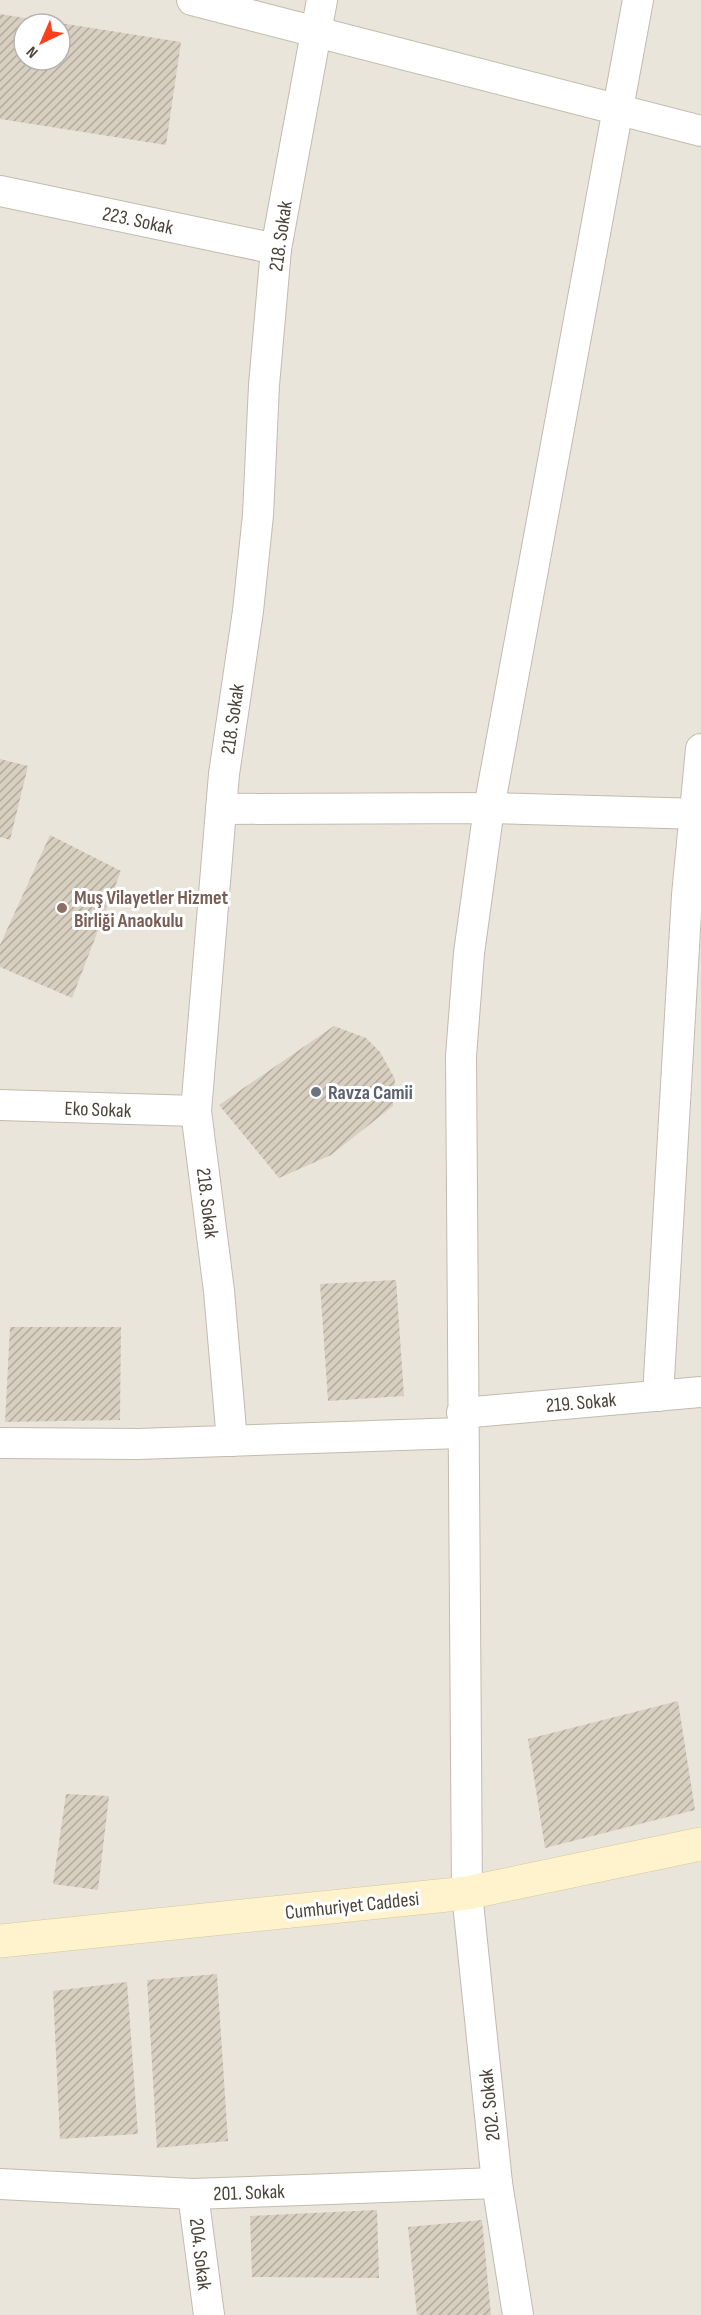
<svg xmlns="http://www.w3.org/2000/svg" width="701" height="2315" viewBox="0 0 701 2315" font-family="'Sofia Sans Condensed',sans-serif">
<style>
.residential{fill:#eae5da;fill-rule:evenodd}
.building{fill:url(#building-hatch)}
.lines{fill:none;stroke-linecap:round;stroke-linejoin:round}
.street-casing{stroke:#c2bbae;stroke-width:32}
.secondary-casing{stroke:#d6c79b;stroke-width:34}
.street{stroke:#fff;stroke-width:30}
.secondary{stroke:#fff3cd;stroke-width:33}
.education-dot{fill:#8d6e63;stroke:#fff;stroke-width:2}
.worship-dot{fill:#6b7280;stroke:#fff;stroke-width:2}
.labels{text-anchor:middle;stroke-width:6;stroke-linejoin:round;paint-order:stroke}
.street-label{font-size:20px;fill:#4b4439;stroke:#fff}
.education-label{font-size:20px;font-weight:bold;fill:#785e54;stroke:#fff;text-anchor:start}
.worship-label{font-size:20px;font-weight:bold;fill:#5b616d;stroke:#fff;text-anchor:start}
</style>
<defs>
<pattern id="building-hatch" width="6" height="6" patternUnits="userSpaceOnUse" patternTransform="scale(1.5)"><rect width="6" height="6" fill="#d8cfc1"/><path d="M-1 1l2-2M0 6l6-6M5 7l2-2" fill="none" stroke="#b1aa9e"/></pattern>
</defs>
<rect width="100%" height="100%" fill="#f6f3ec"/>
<path class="residential" d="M0,0H701V2315H0ZM24,24H60V60H24Z"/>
<g class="building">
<path d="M0,14L57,23L24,24V60H60V23L181,42L166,145L0,119Z"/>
<path d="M0,759L28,766L10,840L0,837Z"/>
<path d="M50,835L121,871L72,998L0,967V945Z"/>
<path d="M334,1026L366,1038L380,1052L395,1079L393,1106L331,1155L279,1178L219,1105Z"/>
<path d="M396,1280L404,1396L328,1401L320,1284Z"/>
<path d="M10,1327H121L120,1420L5,1422Z"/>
<path d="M678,1701L695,1810L545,1848L528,1739Z"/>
<path d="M66,1794L109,1796L98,1890L53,1884Z"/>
<path d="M217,1974L228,2141L157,2148L147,1980Z"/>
<path d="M127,1982L138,2134L60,2139L53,1991Z"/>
<path d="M377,2210L379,2278L252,2277L250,2216Z"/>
<path d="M482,2220L491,2315H417L408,2227Z"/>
</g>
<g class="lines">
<defs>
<g id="street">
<path d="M192,0L701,131"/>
<path d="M0,191L276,249"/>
<path d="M221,809L489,808L701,814"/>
<path d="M0,1105L196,1111"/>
<path d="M658,1396L687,895L701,749"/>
<path d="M462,1413L701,1392"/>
<path d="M232,1441L219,1291L196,1111L224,774L248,611L258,515L264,385L276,249L322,0"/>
<path d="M0,1443L138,1444L461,1433"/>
<path d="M0,2184L193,2194L497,2183"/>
<path d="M193,2194L209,2315"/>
<path d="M518,2315L497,2183L467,1893L461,1056L469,953L489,808L638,0"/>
</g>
<path id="secondary" d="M0,1941L467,1893L701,1844"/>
</defs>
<use href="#street" class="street-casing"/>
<use href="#secondary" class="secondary-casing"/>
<use href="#street" class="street"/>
<use href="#secondary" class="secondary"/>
</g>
<circle class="education-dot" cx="62" cy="908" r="6"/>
<circle class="worship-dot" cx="316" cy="1092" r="6"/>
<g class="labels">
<g class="street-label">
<text transform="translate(138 220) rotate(12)" y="7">223. Sokak</text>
<text transform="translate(280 236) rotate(-82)" y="7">218. Sokak</text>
<text transform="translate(232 719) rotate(-82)" y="7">218. Sokak</text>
<text transform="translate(98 1109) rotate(2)" y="7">Eko Sokak</text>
<text transform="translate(208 1203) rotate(83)" y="7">218. Sokak</text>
<text transform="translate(581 1402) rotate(-5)" y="7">219. Sokak</text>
<text transform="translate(352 1905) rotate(-6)" y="7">Cumhuriyet Caddesi</text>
<text transform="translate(489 2105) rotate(-96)" y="7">202. Sokak</text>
<text transform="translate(249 2192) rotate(-2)" y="7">201. Sokak</text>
<text transform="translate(201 2254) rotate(83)" y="7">204. Sokak</text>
</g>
<g class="education-label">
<text x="74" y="904">Muş Vilayetler Hizmet<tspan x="74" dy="23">Birliği Anaokulu</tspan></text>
</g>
<g class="worship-label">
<text x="328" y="1099">Ravza Camii</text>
</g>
</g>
<g transform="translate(42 42) rotate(224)"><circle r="28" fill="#ffffff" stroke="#b7b4b0" stroke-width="1.5"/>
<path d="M0-4.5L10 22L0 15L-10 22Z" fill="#fc3f1d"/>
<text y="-9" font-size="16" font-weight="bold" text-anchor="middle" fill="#4b4439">N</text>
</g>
</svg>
